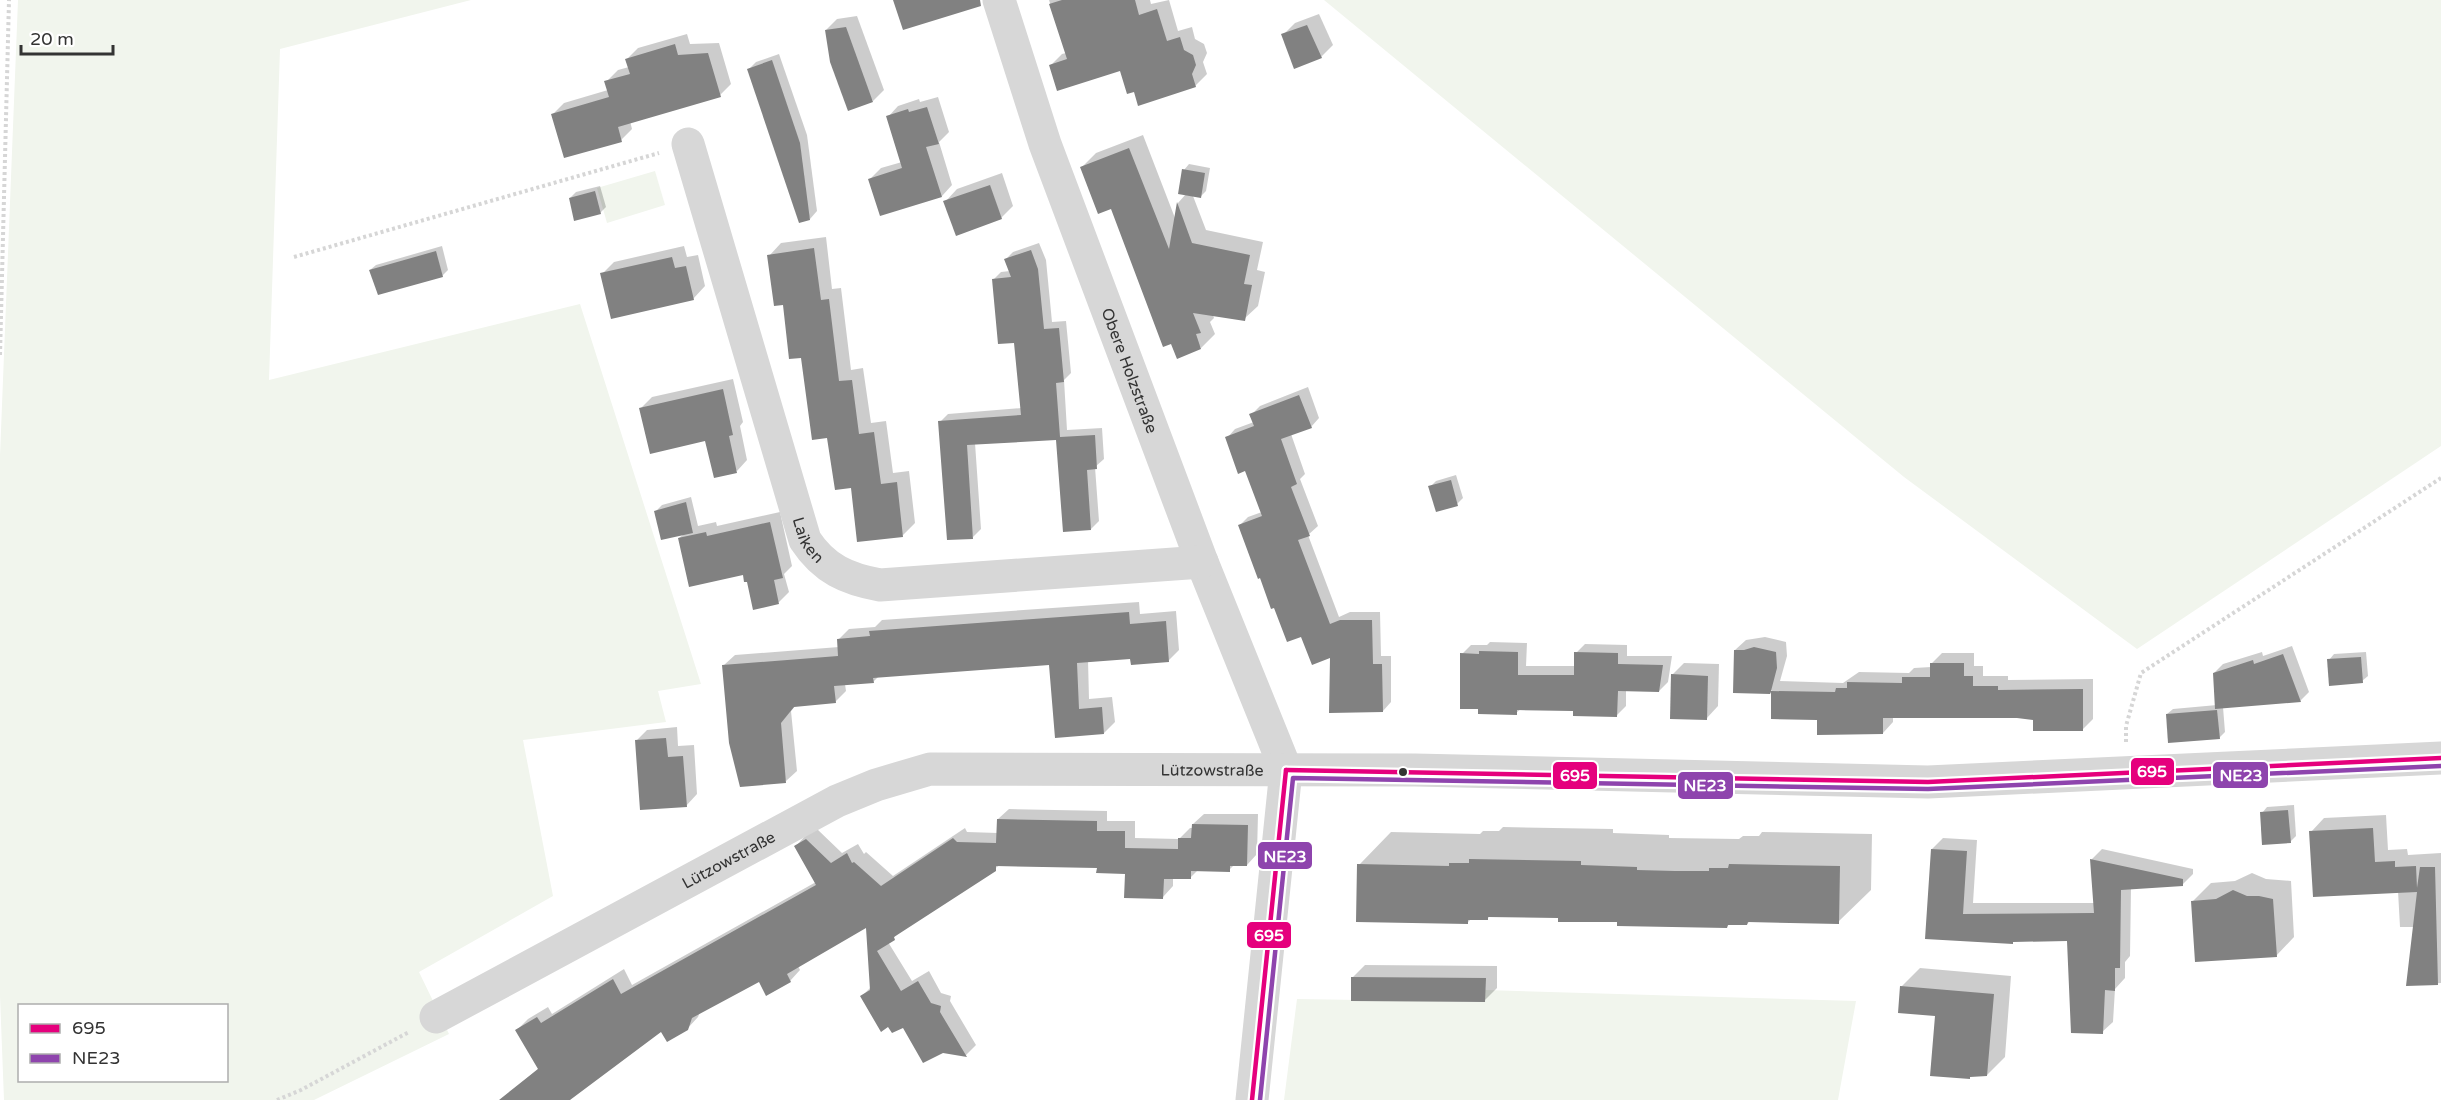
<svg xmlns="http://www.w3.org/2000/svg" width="2441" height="1100" viewBox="0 0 2441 1100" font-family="'Varela Round',sans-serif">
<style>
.green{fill:#f1f5ed;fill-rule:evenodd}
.shadow{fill:#0003}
.building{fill:#818181}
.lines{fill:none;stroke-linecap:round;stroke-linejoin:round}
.path{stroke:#d6d6d6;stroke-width:4;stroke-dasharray:3 3;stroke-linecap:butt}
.minor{stroke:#d7d7d7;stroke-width:33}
.bus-1-casing{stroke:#fff;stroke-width:9}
.bus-2-casing{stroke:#fff;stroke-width:9}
.bus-1{stroke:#e5007d;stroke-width:4.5}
.bus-2{stroke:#8e44ad;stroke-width:4.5}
.bus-dot{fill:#333;stroke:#fff;stroke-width:2}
.labels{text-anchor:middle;stroke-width:6;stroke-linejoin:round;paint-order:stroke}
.street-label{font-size:16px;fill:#333;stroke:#fff}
.line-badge{stroke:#fff;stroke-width:2}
.badge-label{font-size:16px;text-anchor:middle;font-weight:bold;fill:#fff}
</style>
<rect width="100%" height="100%" fill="#fff"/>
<g class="green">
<path d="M18,0H471L280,49L269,380L580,304L701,684L658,691L666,722L523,740L553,896L419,972L449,1034L314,1100H4L0,996V456ZM20,1006H226V1080H20Z"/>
<path d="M1324,0H2441V446L2137,649L1904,477Z"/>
<path d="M655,171L665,205L607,223L597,188Z"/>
<path d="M1485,990L1856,1001L1838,1100H1284L1297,999L1485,1002Z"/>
</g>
<g class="shadow">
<path d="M1049,0H1150L1151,4L1169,0L1178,31L1192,27L1195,39L1204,44L1207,53L1203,62L1207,74L1195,86L1135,90L1121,69L1050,66L1062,54L1066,53Z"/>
<path d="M1319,14L1333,45L1321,57L1283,35L1295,23Z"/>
<path d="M857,16L884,90L873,101L826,30L837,19Z"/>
<path d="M687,34L690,44L719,43L731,84L720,95L630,121L632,129L621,140L553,114L564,103L608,90L606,82L618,70L629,67L627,59L638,48Z"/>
<path d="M779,54L807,135L817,211L810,219L749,69L756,62Z"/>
<path d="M938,97L949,132L939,142L952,185L942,196L870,179L881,168L902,162L888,117L898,106L919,99L920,102Z"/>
<path d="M1143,135L1175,218L1178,203L1186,194L1184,170L1189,164L1210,168L1206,191L1200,197L1193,196L1206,230L1263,242L1257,270L1265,272L1258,306L1244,319L1213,315L1214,318L1210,322L1215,334L1201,348L1112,207L1082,167L1096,153Z"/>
<path d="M1002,173L1013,206L1001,218L945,202L957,189Z"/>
<path d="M600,186L606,207L600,213L570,198L576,192Z"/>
<path d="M826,237L832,289L841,288L851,370L863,368L871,423L886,421L893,473L909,471L915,523L903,535L852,486L829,436L769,256L781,243Z"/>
<path d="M1039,243L1046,260L1052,322L1066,321L1071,373L1064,380L1067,430L1102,428L1104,459L1095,467L1099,521L1091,529L1058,438L975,443L981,529L973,537L940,422L948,414L1022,408L1015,342L993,280L1001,272L1010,271L1005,260L1013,252Z"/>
<path d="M442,246L448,270L442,276L370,270L376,265Z"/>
<path d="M684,246L687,257L698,255L705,286L693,299L602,274L614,262Z"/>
<path d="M733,379L743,422L740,426L747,460L737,471L707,439L641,408L652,397Z"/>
<path d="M1308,387L1319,418L1311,427L1291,434L1305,474L1300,479L1318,526L1308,535L1339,617L1350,612H1380L1381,656H1391V702L1383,711L1331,656L1302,635L1239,526L1248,517L1262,512L1246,469L1227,438L1235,429L1254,422L1251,415L1260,406Z"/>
<path d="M1456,475L1463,498L1457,504L1430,487L1436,481Z"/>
<path d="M691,497L698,526L716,522L717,526L780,512L792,566L784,574L789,592L779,602L755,608L748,580L744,574L679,538L684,534L656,511L662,505Z"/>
<path d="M1139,602L1140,614L1176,611L1179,650L1168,661L1132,657L1088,660L1089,699L1112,697L1115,722L1104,733L1057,737L1051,663L879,676L873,682L845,684L846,691L835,702L796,705L791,711L797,771L786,781L724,665L735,655L839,647L838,640L849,629L875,627L882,620Z"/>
<path d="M1765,637L1786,642L1787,656L1780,681L1843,683L1859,672L1909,673L1914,668L1931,667V664L1942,653H1974V666H1983V676H2008V680L2093,679V719L2083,729L2035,718L1893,716V722L1883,733L1818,734L1819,718L1772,717V690L1770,692L1735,650L1746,640Z"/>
<path d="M1490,642L1527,643L1526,666H1575L1576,653L1585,644L1627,645V656H1672L1668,682L1659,691L1626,690V706L1617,715L1575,709L1522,708L1516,713L1462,654L1471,645H1487Z"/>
<path d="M2292,646L2309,692L2300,701L2223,707L2225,732L2219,738L2167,714L2173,709L2217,705L2214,673L2223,664L2262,652L2263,656Z"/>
<path d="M2366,652L2368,676L2362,681L2329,660L2334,654Z"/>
<path d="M1684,663L1719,664L1718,706L1706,719L1672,675Z"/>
<path d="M677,727L678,746L694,745L697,794L686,806L636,741L647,730Z"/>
<path d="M2294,805L2296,836L2290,842L2262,813L2267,807Z"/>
<path d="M1009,809L1107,811V821H1135V838L1179,839L1190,828H1193V824L1204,814H1258L1257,854L1247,865L1235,864L1229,870H1198L1190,878L1173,877V886L1163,897L1126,873L1098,867L1000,865L905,928L888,942L912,981L929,971L941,993L951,996L950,1001L976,1045L966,1055L942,1051L862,996L872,986L867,925L798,966L800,970L790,981L759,980L700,1012L698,1017L687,1029L662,1030L568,1100H510L507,1095L539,1068L517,1030L528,1019L548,1007L552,1014L624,969L632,985L816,882L796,846L806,835L817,829L842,853L858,844L864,854L866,852L893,876L965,828L967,832L998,833V819Z"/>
<path d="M2386,815L2388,850L2407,849L2408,855L2441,853V983L2407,985L2414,927H2400L2398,891L2311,832L2324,818Z"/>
<path d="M1503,827L1613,829V833L1669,835V838L1739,839L1743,836H1759L1762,832L1872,834L1871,890L1838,922L1750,921L1747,924H1730L1727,926L1560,916L1491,915L1487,919H1471L1468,922L1359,865L1391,832L1480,834L1483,831H1499Z"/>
<path d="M1943,838L1977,840L1973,903H2095L2091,860L2102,849L2193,869V874L2182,885L2131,888L2130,956L2125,962V978L2115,989L2113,1022L2102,1032L2068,940H2015L2012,943L1926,938L1932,849Z"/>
<path d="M2252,873L2266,879L2291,881L2294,937L2276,956L2193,901L2211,883L2235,881Z"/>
<path d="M1365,965L1497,966V988L1485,1000L1353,977Z"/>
<path d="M1920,968L2011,976L2005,1057L1987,1075L1971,1076L1936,1015L1901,987Z"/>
</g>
<g class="building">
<path d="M893,0H980L981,6L903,30Z"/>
<path d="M1062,0H1135L1139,15L1157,9L1167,41L1180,37L1184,50L1193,55L1196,65L1192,74L1196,87L1138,106L1134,92L1127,94L1120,71L1057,91L1049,65L1067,59L1049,4Z"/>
<path d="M1307,25L1322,58L1294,69L1281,34Z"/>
<path d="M846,27L873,102L848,111L830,62L825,30Z"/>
<path d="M675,44L678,55L708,53L721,97L618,127L622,142L564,158L551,114L609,97L604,81L630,74L625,59Z"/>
<path d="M772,60L800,143L810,220L799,223L747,69Z"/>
<path d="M927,107L939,144L926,147L942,197L880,216L868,179L902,168L886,116L908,109L909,112Z"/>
<path d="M1129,148L1169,249L1177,202L1192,243L1250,255L1244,284L1252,285L1245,321L1193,313L1201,333L1196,334L1201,349L1177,359L1171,344L1163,347L1111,209L1098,214L1080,167Z"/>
<path d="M1182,169L1205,173L1201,198L1178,194Z"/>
<path d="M990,185L1002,219L956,236L943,201Z"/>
<path d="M595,191L601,214L574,221L569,198Z"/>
<path d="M814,248L821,300L829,299L839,381L852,380L859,434L874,432L881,484L897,482L903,537L857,542L851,488L835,490L827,438L812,440L801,358L789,359L783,305L774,306L767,255Z"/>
<path d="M1031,250L1038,269L1044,329L1059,328L1064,382L1056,383L1060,437L1095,435L1097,469L1087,470L1091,530L1063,532L1056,440L967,445L973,539L947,540L938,421L1021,415L1014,343L998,344L992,279L1011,277L1004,259Z"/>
<path d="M436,251L443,277L378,295L369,270Z"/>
<path d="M672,257L675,268L686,266L694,300L611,319L600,273Z"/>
<path d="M723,389L733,435L729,436L737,473L714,478L705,441L650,454L639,408Z"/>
<path d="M1299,395L1312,428L1281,439L1297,484L1291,487L1310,536L1298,540L1330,624L1340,620H1372L1373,664H1382L1383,712L1329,713L1330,658L1312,665L1301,637L1287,642L1274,608L1271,609L1260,578L1258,579L1238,525L1262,516L1245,471L1238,474L1225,437L1254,426L1249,414Z"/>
<path d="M1451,480L1458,506L1436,512L1428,486Z"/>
<path d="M686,502L693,533L661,540L654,511Z"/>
<path d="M770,522L783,578L774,580L779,604L753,610L747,582H744L743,575L689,587L678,538L706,532L707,536Z"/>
<path d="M1129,612L1130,624L1166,621L1169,662L1131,665L1130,659L1077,663L1079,709L1102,707L1104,734L1055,738L1049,665L873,678L874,683L834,686L836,703L794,707L781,723L786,783L740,787L729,743L722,665L838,656L837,639L870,636L869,631Z"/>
<path d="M1754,647L1776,652L1777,668L1771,691L1835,692L1836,688H1847V682L1902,683V677H1930V663H1964V676H1973V686H1998V690L2083,689V731H2033V720L2017,718H1883V734L1817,735V720L1771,719V692L1770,694L1733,693L1734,650H1744Z"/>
<path d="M1479,651L1518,652V675H1574V652L1618,653V664L1663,665L1659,692L1618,691L1617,717L1573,716V711L1517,710V715L1478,714V709H1460V653L1479,654Z"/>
<path d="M2283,654L2301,702L2215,709L2213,673L2253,660L2254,664Z"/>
<path d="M2361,657L2363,683L2329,686L2327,659Z"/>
<path d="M1671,674L1708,676L1707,720L1670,719Z"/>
<path d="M2217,710L2220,739L2168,743L2166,714Z"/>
<path d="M666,738L668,757L683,756L687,807L640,810L635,740Z"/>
<path d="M2288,810L2291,843L2262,845L2260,812Z"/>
<path d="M997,819L1097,821V831H1125V848L1178,849V838H1191L1192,824L1248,825L1247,866H1230V872L1191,871V879H1164L1163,899L1124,898L1125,874L1096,873L1097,868L996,866V871L894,937L895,940L877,951L901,991L918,981L931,1003L941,1006L940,1012L967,1057L943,1053L923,1063L903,1028L892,1033L888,1027L881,1032L860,996L870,990L866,928L787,974L791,982L766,996L759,982L692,1018L688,1030L667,1042L661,1032L570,1100H499L538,1069L515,1030L537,1017L541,1023L613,979L621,994L816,885L794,846L806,839L831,863L847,853L852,863L854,862L881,886L953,838L957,842L996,843Z"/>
<path d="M2373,828L2375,862L2395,861V867L2416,866L2417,888L2420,867H2435L2438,985L2406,986L2417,892L2313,897L2309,831Z"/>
<path d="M1931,849L1967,851L1963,914L2094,913L2090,859L2183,879V886L2121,890L2120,968H2115V991L2105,990L2103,1034L2071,1033L2067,941L2013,942V944L1925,939Z"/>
<path d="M1469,859L1581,861V865L1637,867V870L1675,871H1709V868H1728L1729,864L1840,866L1839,924L1748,922L1747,925H1728L1727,928L1617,926V922H1558V918L1488,917V920H1468V924L1356,922L1357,864L1449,866V863H1469Z"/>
<path d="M2233,890L2247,896H2259L2273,899L2277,957L2195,962L2191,901L2216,899Z"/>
<path d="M1351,977L1486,978L1485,1002L1351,1001Z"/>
<path d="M1900,986L1994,994L1987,1076L1970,1077V1079L1930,1076L1935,1016L1898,1013Z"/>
</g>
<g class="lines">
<g class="path">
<path d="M294,257L659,153"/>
<path d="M0,355L9,0"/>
<path d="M2126,742V726L2141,673L2441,478"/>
<path d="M277,1100L301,1090L409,1032"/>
</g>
<g class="minor">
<path id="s1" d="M999,0L1045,144L1202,562L1286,770L1252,1100"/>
<path id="s2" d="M688,144L805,540C824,569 847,579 880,585L1202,562"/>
<path id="s3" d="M436,1017L837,801L876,785L930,769L1415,770L1928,782L2441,758"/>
</g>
<defs>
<g id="bus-1">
<path d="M1286,770L1928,782L2441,758"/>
<path d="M1252,1100L1286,770"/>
</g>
<path id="bus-2" d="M1260,1100L1293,778L1928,789L2441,766"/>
</defs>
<use href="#bus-1" class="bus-1-casing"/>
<use href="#bus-2" class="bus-2-casing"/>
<use href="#bus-1" class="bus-1"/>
<use href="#bus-2" class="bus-2"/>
</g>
<circle class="bus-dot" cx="1403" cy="772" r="5"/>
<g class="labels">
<g class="street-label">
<text dy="6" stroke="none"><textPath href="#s1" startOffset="393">Obere Holzstraße</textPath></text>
<text dy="6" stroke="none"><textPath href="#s2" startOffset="414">Laiken</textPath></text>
<text dy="6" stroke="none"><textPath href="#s3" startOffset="836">Lützowstraße</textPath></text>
<text dy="6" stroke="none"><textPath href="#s3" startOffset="332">Lützowstraße</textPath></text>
</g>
</g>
<g class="line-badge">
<rect x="2130" y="757" width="45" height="29" rx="6" fill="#e5007d"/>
<rect x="2212" y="761" width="57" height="28" rx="6" fill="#8e44ad"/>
<rect x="1552" y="761" width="46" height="29" rx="6" fill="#e5007d"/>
<rect x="1677" y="771" width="57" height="29" rx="6" fill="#8e44ad"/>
<rect x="1257" y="841" width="56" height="29" rx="6" fill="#8e44ad"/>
<rect x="1246" y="921" width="46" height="28" rx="6" fill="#e5007d"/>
</g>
<g class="badge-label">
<text x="2152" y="777">695</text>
<text x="2241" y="781">NE23</text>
<text x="1575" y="781">695</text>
<text x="1705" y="791">NE23</text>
<text x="1285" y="862">NE23</text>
<text x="1269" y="941">695</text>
</g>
<rect x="18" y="1004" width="210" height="78" fill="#ffffff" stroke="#adadad" stroke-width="1.5"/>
<rect x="30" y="1024" width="30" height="9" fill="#e5007d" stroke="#adadad" stroke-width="1.5"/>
<text x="72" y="1034" font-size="18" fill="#333333">695</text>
<rect x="30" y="1054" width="30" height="9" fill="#8e44ad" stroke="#adadad" stroke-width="1.5"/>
<text x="72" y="1064" font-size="18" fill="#333333">NE23</text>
<path d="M21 45v9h92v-9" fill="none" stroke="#333333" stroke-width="3"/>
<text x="30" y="45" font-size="18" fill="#333333" stroke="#ffffff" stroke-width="4.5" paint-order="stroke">20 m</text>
</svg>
